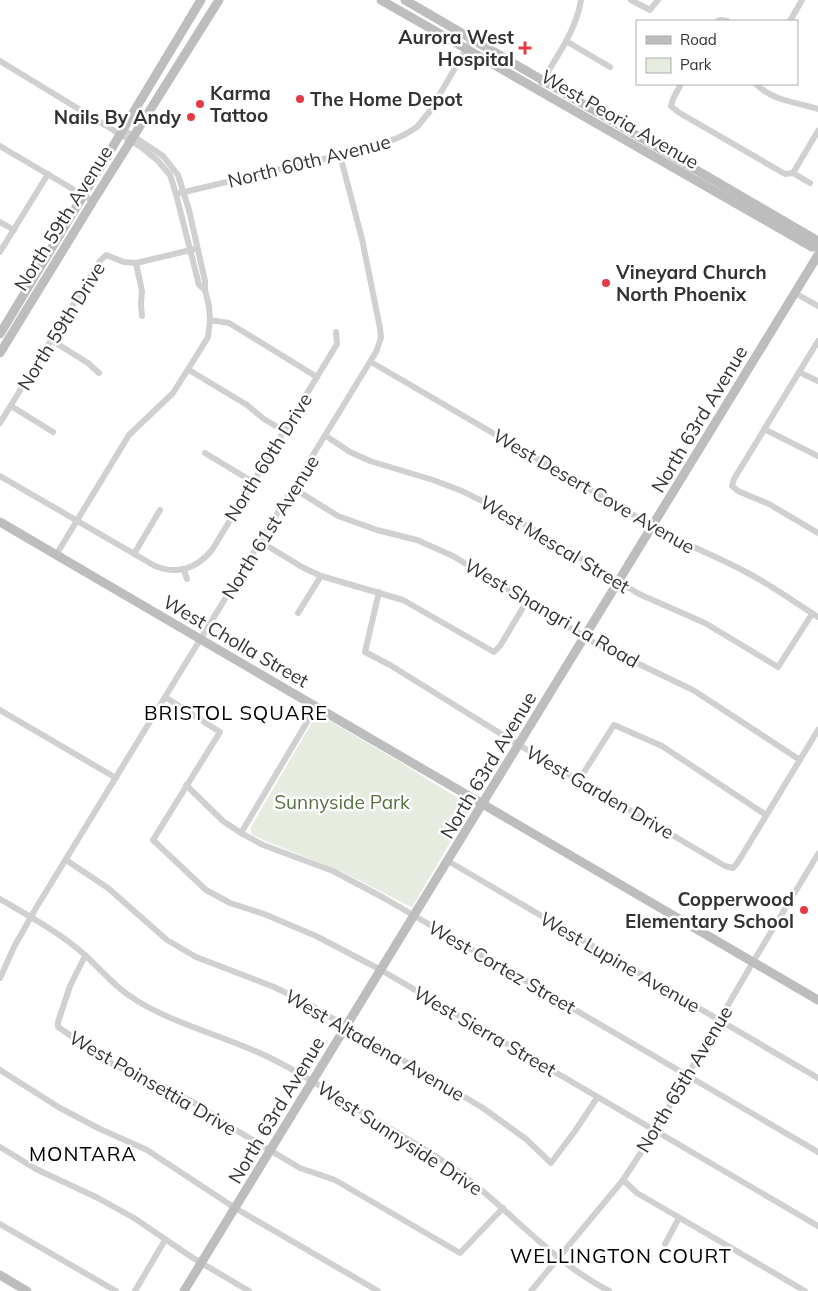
<svg xmlns="http://www.w3.org/2000/svg" width="818" height="1291" viewBox="0 0 818 1291" font-family="Mulish,sans-serif">
<style>
.green{fill:#e6ecdf}
.lines{fill:none;stroke-linecap:round;stroke-linejoin:round}
.street{stroke:#d0d0d0;stroke-width:6}
.secondary{stroke:#bdbdbd;stroke-width:9}
.poi-dot{fill:#e63946;stroke:#fff;stroke-width:2}
.labels{text-anchor:middle;stroke-width:5;stroke-linejoin:round;paint-order:stroke}
.poi-label{font-size:19px;font-weight:bold;fill:#333;stroke:#fff;text-anchor:end}
.street-label{font-size:19px;fill:#333;stroke:#fff}
.park-label{font-size:19px;fill:#56703f;stroke:#fff}
.neighbourhood-label{font-size:20px;letter-spacing:1px;fill:#000;stroke:#fff}
</style>
<rect width="100%" height="100%" fill="#fff"/>
<path class="green" d="M320,715L415,771L425,778L467,803L470,808L413,906L411,907L343,872L268,842L251,834V827L315,717Z"/>
<g class="lines">
<g class="street">
<path d="M631,0L650,10L658,0"/>
<path d="M718,21L720,20L727,21"/>
<path d="M790,21L802,0"/>
<path d="M566,41L610,67"/>
<path d="M0,61L141,147L158,161L170,175L176,194L199,285L205,290"/>
<path d="M541,83C557,56 576,31 581,0"/>
<path d="M681,84L673,99L671,106L678,112L785,174L793,173L818,131"/>
<path d="M756,84C772,101 797,102 818,109"/>
<path d="M0,146L93,201"/>
<path d="M793,173L810,183"/>
<path d="M176,194L340,155L388,142L404,135L417,127L430,111L472,39"/>
<path d="M0,222L14,230"/>
<path d="M0,252L48,174"/>
<path d="M136,263L142,291L141,304L142,316"/>
<path d="M795,293L818,306"/>
<path d="M210,320L229,323L317,377"/>
<path d="M51,340L88,363L99,373"/>
<path d="M818,341L734,479L732,486L738,491L769,504L818,533"/>
<path d="M371,362L661,531C689,546 718,557 746,572C771,585 794,602 818,617"/>
<path d="M189,370L247,405L264,419L284,431"/>
<path d="M799,372L818,381"/>
<path d="M11,406L53,432"/>
<path d="M0,423L100,261L106,255L124,262L136,263L195,249"/>
<path d="M764,429L818,456"/>
<path d="M326,436L350,452L370,461L433,480L462,491L508,514L639,594L705,623L778,667L812,614"/>
<path d="M205,453L253,482"/>
<path d="M0,476L155,566C178,575 196,569 212,550L337,344L336,332"/>
<path d="M293,488L338,516L377,530L417,540L453,556L595,643L693,690L800,760"/>
<path d="M261,542L302,567L321,576L403,600L494,652L500,646L527,601"/>
<path d="M134,554L160,510"/>
<path d="M56,555L129,435L173,393L202,347L208,337L210,320L209,306L205,290V281L189,210L178,175L163,156L124,130L116,132"/>
<path d="M184,570L187,579"/>
<path d="M379,592L365,652L390,665L519,745L725,866L733,868L738,862L818,730"/>
<path d="M298,613L321,576"/>
<path d="M165,697L220,732L153,840L206,890L230,903L264,914L316,936L381,970L818,1226"/>
<path d="M0,710L116,778"/>
<path d="M579,780L614,725L662,746L766,815"/>
<path d="M186,785L223,821L241,833L263,845L333,871L384,898L818,1152"/>
<path d="M241,833L316,707"/>
<path d="M66,860L108,888L167,940L196,957L274,987L307,1003L483,1108L526,1139L551,1163L575,1131L597,1098"/>
<path d="M448,861L818,1078"/>
<path d="M0,899C29,916 59,932 85,955C103,972 117,989 139,1002C178,1025 223,1036 264,1055C295,1069 323,1088 352,1106C383,1125 415,1143 446,1163C504,1202 547,1259 609,1291"/>
<path d="M85,956L70,986L58,1022V1027L114,1065L164,1087L202,1107L224,1123L300,1168L335,1180L460,1253L503,1208"/>
<path d="M0,978L14,947L36,908L376,352L381,338L380,328L362,239L340,155"/>
<path d="M0,1070L60,1108L100,1129L147,1150L235,1208L378,1291"/>
<path d="M0,1147L36,1169L98,1198L134,1218L193,1258L249,1291"/>
<path d="M623,1180L637,1193L805,1291"/>
<path d="M0,1224L116,1291"/>
<path d="M665,1244L679,1218"/>
<path d="M135,1291L165,1240"/>
<path d="M531,1291L623,1180L655,1131L753,962L818,854"/>
</g>
<g class="secondary">
<path d="M381,0L812,247H818"/>
<path d="M405,0L818,241"/>
<path d="M0,334L201,0"/>
<path d="M0,353L93,201L219,0"/>
<path d="M0,522L818,1000"/>
<path d="M0,1275L27,1291"/>
<path d="M184,1291L818,255"/>
</g>
</g>
<g class="poi-dot">
<path d="M522.5 40.5h5v5h5v5h-5v5h-5v-5h-5v-5h5z"/>
<circle cx="300" cy="99" r="5"/>
<circle cx="200" cy="104" r="5"/>
<circle cx="191" cy="117" r="5"/>
<circle cx="606" cy="283" r="5"/>
<circle cx="804" cy="910" r="5"/>
</g>
<g class="labels">
<g class="poi-label">
<text x="514" y="44">Aurora West<tspan x="514" dy="22">Hospital</tspan></text>
<text x="210" y="100" text-anchor="start">Karma<tspan x="210" dy="22">Tattoo</tspan></text>
<text x="310" y="106" text-anchor="start">The Home Depot</text>
<text x="181" y="124">Nails By Andy</text>
<text x="616" y="279" text-anchor="start">Vineyard Church<tspan x="616" dy="22">North Phoenix</tspan></text>
<text x="794" y="906">Copperwood<tspan x="794" dy="22">Elementary School</tspan></text>
</g>
<g class="street-label">
<text transform="translate(620 119) rotate(30)" y="7">West Peoria Avenue</text>
<text transform="translate(309 161) rotate(-14)" y="7">North 60th Avenue</text>
<text transform="translate(63 218) rotate(-58)" y="7">North 59th Avenue</text>
<text transform="translate(61 326) rotate(-58)" y="7">North 59th Drive</text>
<text transform="translate(699 419) rotate(-59)" y="7">North 63rd Avenue</text>
<text transform="translate(268 457) rotate(-58)" y="7">North 60th Drive</text>
<text transform="translate(594 491) rotate(30)" y="7">West Desert Cove Avenue</text>
<text transform="translate(270 527) rotate(-58)" y="7">North 61st Avenue</text>
<text transform="translate(555 544) rotate(31)" y="7">West Mescal Street</text>
<text transform="translate(552 613) rotate(30)" y="7">West Shangri La Road</text>
<text transform="translate(236 641) rotate(30)" y="7">West Cholla Street</text>
<text transform="translate(488 765) rotate(-59)" y="7">North 63rd Avenue</text>
<text transform="translate(600 792) rotate(30)" y="7">West Garden Drive</text>
<text transform="translate(620 962) rotate(30)" y="7">West Lupine Avenue</text>
<text transform="translate(502 967) rotate(30)" y="7">West Cortez Street</text>
<text transform="translate(485 1031) rotate(30)" y="7">West Sierra Street</text>
<text transform="translate(375 1045) rotate(30)" y="7">West Altadena Avenue</text>
<text transform="translate(684 1079) rotate(-59)" y="7">North 65th Avenue</text>
<text transform="translate(153 1083) rotate(30)" y="7">West Poinsettia Drive</text>
<text transform="translate(276 1110) rotate(-59)" y="7">North 63rd Avenue</text>
<text transform="translate(400 1138) rotate(33)" y="7">West Sunnyside Drive</text>
</g>
<g class="park-label">
<text x="342" y="809">Sunnyside Park</text>
</g>
<g class="neighbourhood-label">
<text x="236" y="720">BRISTOL SQUARE</text>
<text x="83" y="1161">MONTARA</text>
<text x="621" y="1263">WELLINGTON COURT</text>
</g>
</g>
<rect x="636" y="20" width="162" height="65" fill="#ffffff" stroke="#adadad"/>
<rect x="646" y="36" width="25" height="8" fill="#bdbdbd" stroke="#adadad"/>
<text x="680" y="45" font-size="15" fill="#333333">Road</text>
<rect x="646" y="58" width="25" height="15" fill="#e6ecdf" stroke="#adadad"/>
<text x="680" y="70" font-size="15" fill="#333333">Park</text>
</svg>
